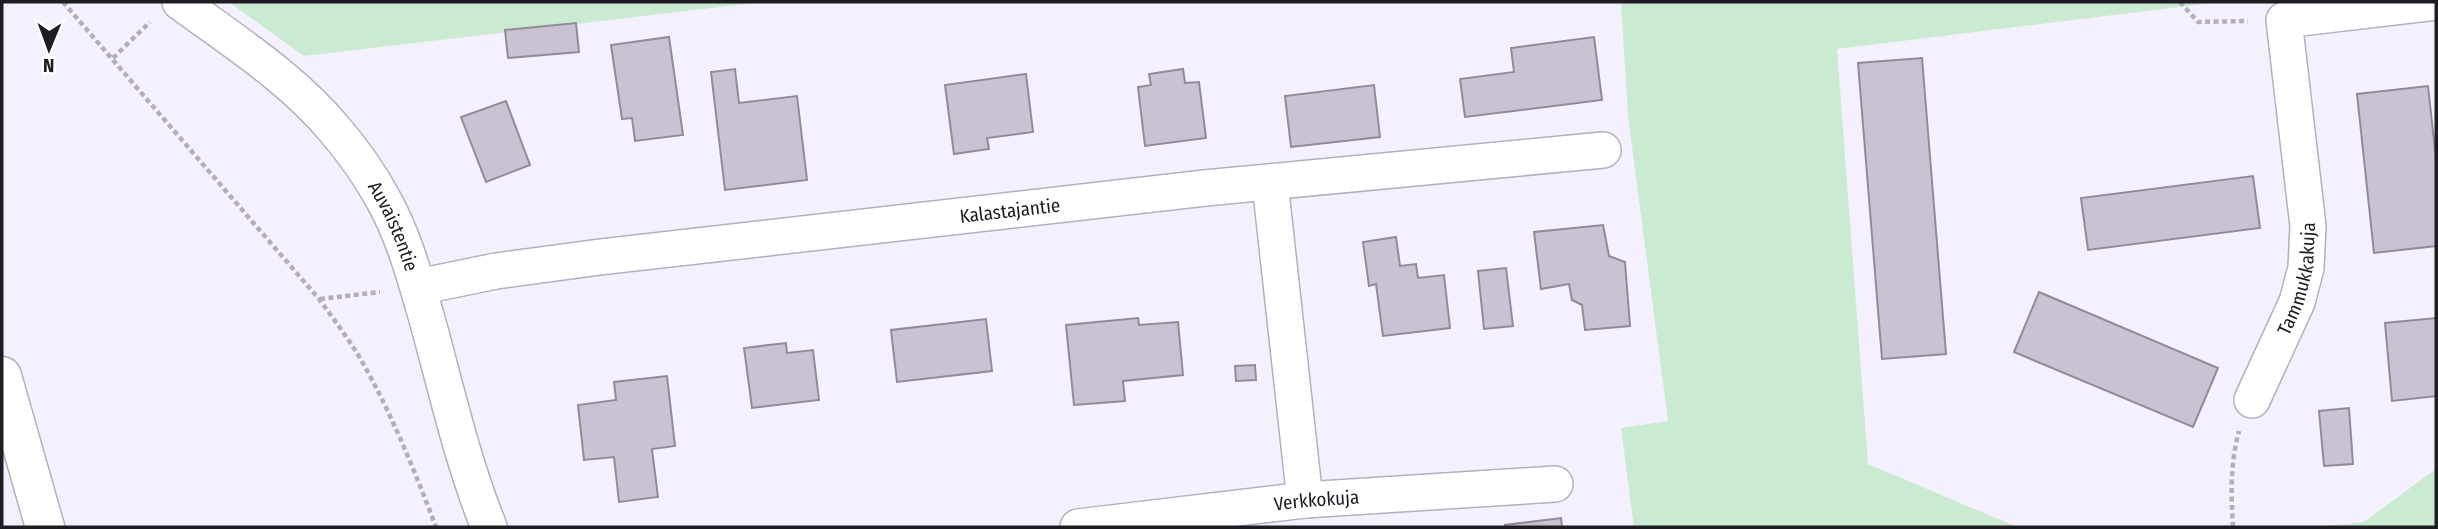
<svg xmlns="http://www.w3.org/2000/svg" width="2438" height="529" viewBox="0 0 2438 529" font-family="'Fira Sans Condensed',sans-serif">
<style>
.green{fill:#cbead2}
.building{fill:#cac1d2;stroke:#928a9a;stroke-width:2}
.lines{fill:none;stroke-linecap:round;stroke-linejoin:round}
.street-casing{stroke:#b5afc0;stroke-width:38}
.secondary-casing{stroke:#b5afc0;stroke-width:41}
.path{stroke:#b3aeba;stroke-width:4.5;stroke-dasharray:5 3.5;stroke-linecap:butt}
.street{stroke:#fff;stroke-width:35}
.secondary{stroke:#fff;stroke-width:38}
.labels{text-anchor:middle;stroke-width:5;stroke-linejoin:round;paint-order:stroke}
.street-label{font-size:19px;fill:#1f1c23;stroke:#fff}
</style>
<rect width="100%" height="100%" fill="#f5f0fe"/>
<g class="green">
<path d="M229,2H762L304,56Z"/>
<path d="M1621,2H2220L1837,49L1868,464L2017,527H1634L1621,428L1668,421L1628,116Z"/>
<path d="M2436,469V527H2319L2364,522Z"/>
</g>
<g class="building">
<path d="M576,23L579,52L508,58L505,30Z"/>
<path d="M669,37L683,135L635,141L632,118L622,119L611,45Z"/>
<path d="M1594,37L1602,100L1465,117L1460,79L1514,72L1511,48Z"/>
<path d="M1922,58L1946,354L1882,359L1858,63Z"/>
<path d="M735,69L739,103L797,96L807,180L725,190L711,72Z"/>
<path d="M1183,69L1185,83L1199,82L1206,138L1145,146L1138,87L1151,85L1149,74Z"/>
<path d="M1026,74L1033,132L987,138L989,149L954,154L945,85Z"/>
<path d="M1374,85L1380,137L1291,147L1285,96Z"/>
<path d="M2428,86L2436,159V246L2374,253L2357,94Z"/>
<path d="M506,101L530,165L486,182L461,117Z"/>
<path d="M2253,176L2260,228L2088,250L2081,198Z"/>
<path d="M1603,225L1609,256L1625,262L1630,326L1585,330L1582,305L1572,300L1569,284L1541,289L1534,232Z"/>
<path d="M1396,237L1400,266L1416,264L1418,278L1444,275L1450,328L1383,336L1376,284L1369,286L1363,242Z"/>
<path d="M1506,268L1513,326L1484,329L1478,271Z"/>
<path d="M2039,292L2218,368L2193,427L2014,352Z"/>
<path d="M1138,318L1139,325L1178,322L1183,375L1123,381L1125,401L1074,405L1066,325Z"/>
<path d="M2436,318V396L2392,401L2385,323Z"/>
<path d="M986,319L992,371L897,382L891,330Z"/>
<path d="M786,343L787,353L813,350L819,400L752,408L744,348Z"/>
<path d="M1255,365L1256,380L1236,381L1235,366Z"/>
<path d="M667,376L675,446L652,449L658,497L619,502L614,457L584,460L578,405L616,400L614,382Z"/>
<path d="M2349,408L2353,464L2324,466L2319,411Z"/>
<path d="M1561,518L1562,527H1505V525Z"/>
</g>
<g class="lines">
<defs>
<g id="street">
<path id="s1" d="M180,2C233,41 292,78 335,130C353,151 370,175 383,199C404,236 415,278 427,319C446,388 462,460 489,527"/>
<path d="M1270,183L1305,500"/>
<path id="s2" d="M418,287L496,271L600,257L1205,188L1603,150"/>
<path id="s3" d="M2252,400L2297,302L2306,268L2308,226L2284,20L2436,2"/>
<path id="s4" d="M1078,527L1305,500L1555,484"/>
</g>
<path id="secondary" d="M2,376L45,527"/>
</defs>
<use href="#street" class="street-casing"/>
<use href="#secondary" class="secondary-casing"/>
<g class="path">
<path d="M63,2L319,299C335,321 351,342 364,365C393,417 415,472 436,527"/>
<path d="M2180,2L2198,22L2248,21"/>
<path d="M113,58L150,22"/>
<path d="M320,299L380,292"/>
<path d="M2233,527C2231,494 2230,464 2239,431"/>
</g>
<use href="#street" class="street"/>
<use href="#secondary" class="secondary"/>
</g>
<g class="labels">
<g class="street-label">
<text dy="7" stroke="none"><textPath href="#s2" startOffset="597">Kalastajantie</textPath></text>
<text dy="7" stroke="none"><textPath href="#s1" startOffset="315">Auvaistentie</textPath></text>
<text dy="7" stroke="none"><textPath href="#s3" startOffset="131">Tammukkakuja</textPath></text>
<text dy="7" stroke="none"><textPath href="#s4" startOffset="240">Verkkokuja</textPath></text>
</g>
</g>
<rect width="2438" height="529" fill="none" stroke="#1f1c23" stroke-width="7"/>
<g transform="translate(49 49) rotate(181)" stroke="#ffffff" stroke-width="5" paint-order="stroke">
<path d="M0-5L12 26L0 18L-12 26Z" fill="#1f1c23"/>
<text y="-10" font-size="19" font-weight="bold" text-anchor="middle" fill="#1f1c23">N</text>
</g>
</svg>
